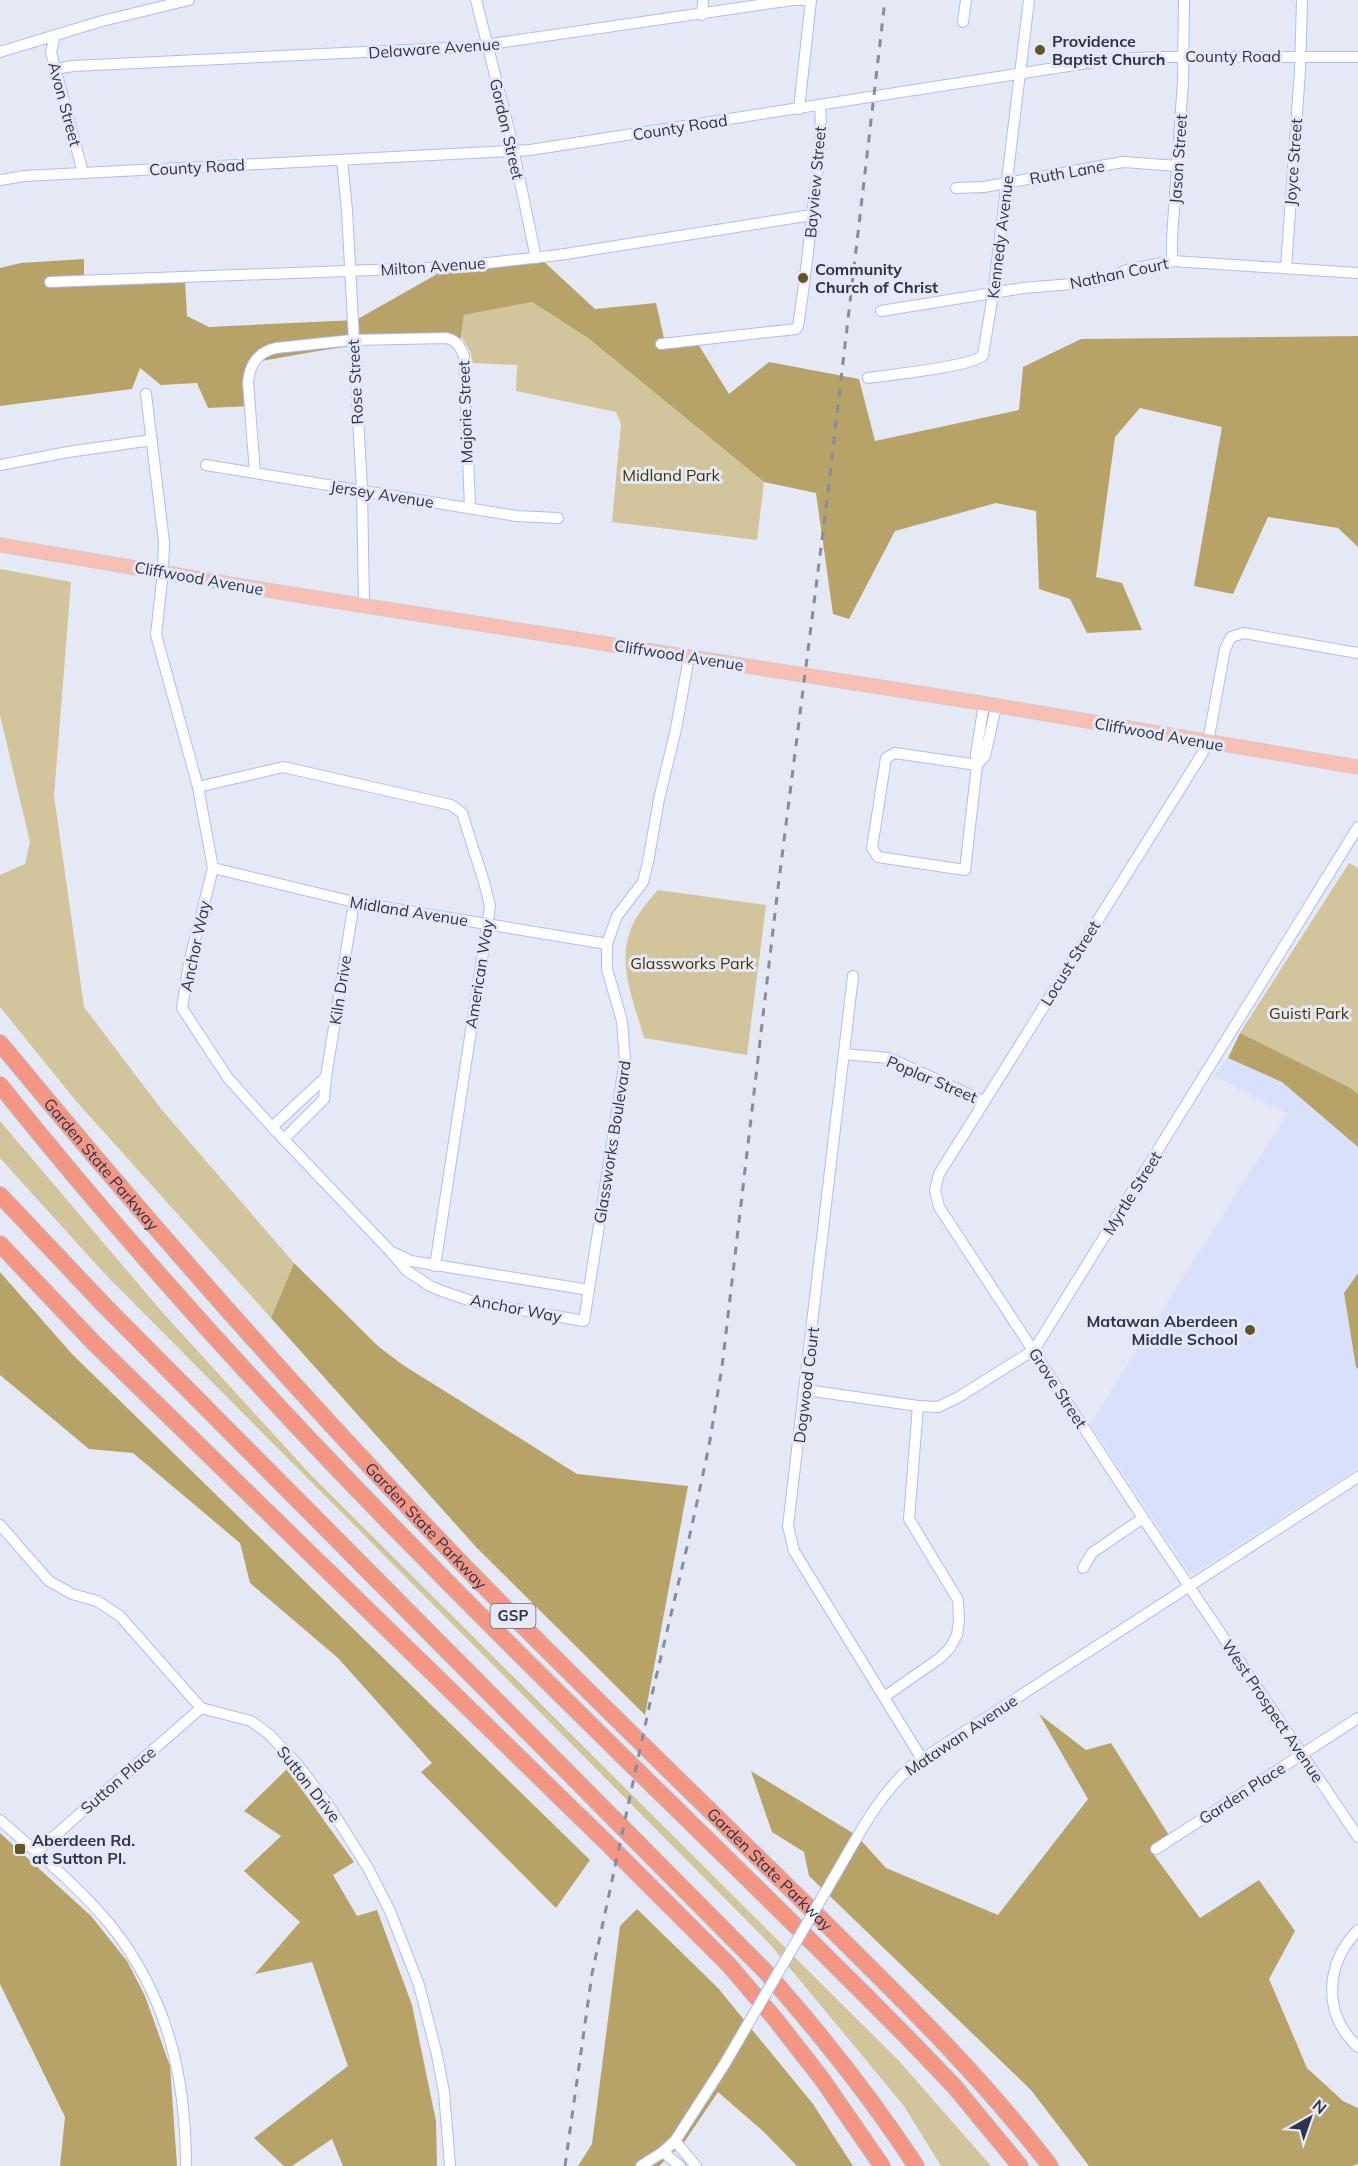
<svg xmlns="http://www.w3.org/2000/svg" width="1358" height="2166" viewBox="0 0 1358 2166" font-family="Mulish,sans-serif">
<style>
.built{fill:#d8e0fc}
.green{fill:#d2c49b}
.forest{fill:#b7a368}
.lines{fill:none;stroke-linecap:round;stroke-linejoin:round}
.minor-casing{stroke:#abbdfa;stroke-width:12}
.major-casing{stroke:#c4c6cd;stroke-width:15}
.highway-casing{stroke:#c4c6cd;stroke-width:18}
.minor{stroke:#fff;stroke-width:10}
.major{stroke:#f8c0b5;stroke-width:14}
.highway{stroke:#f49684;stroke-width:16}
.rail{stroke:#878c9f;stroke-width:3;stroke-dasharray:8 8;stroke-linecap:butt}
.minor-bridge-casing{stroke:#abbdfa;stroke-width:12;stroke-linecap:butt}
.minor-bridge{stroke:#fff;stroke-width:10}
.poi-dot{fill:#655522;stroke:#e5e9f5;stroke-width:2}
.labels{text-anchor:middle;stroke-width:6;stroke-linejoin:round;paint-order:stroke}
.shield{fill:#e5e9f5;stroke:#646a7f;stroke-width:1.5}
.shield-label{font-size:15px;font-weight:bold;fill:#2d344c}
.poi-label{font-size:16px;font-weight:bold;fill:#2d344c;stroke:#e5e9f5;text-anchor:start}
.street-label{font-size:16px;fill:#2d344c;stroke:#e5e9f5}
.park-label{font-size:16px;fill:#433502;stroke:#e5e9f5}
</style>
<rect width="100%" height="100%" fill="#e5e9f5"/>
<path class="built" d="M1228,1058L1282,1082L1358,1147V1273L1344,1293L1356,1367L1358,1369V1468L1195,1573L1189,1572L1090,1424L1287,1114L1214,1076Z"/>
<g class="green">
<path d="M532,302L588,338L764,482L757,540L612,522L621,424L616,412L516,391L517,365L472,363L471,353L461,336L464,315Z"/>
<path d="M0,569L71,582L54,796L84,1007L162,1110L294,1263L271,1318L76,1101L0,1007V875L25,864L30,842L0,715Z"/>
<path d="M1349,863L1358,868V1094L1351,1088L1240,1033Z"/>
<path d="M658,890L766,905L747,1055L644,1038C634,1001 615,962 633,924C639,912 649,900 658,890Z"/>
<path d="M0,1121L163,1313L309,1473L900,2062L991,2166H941L904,2106L769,1943L104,1273L0,1158Z"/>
</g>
<g class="forest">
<path d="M84,259V276L185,280L187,316L209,327L356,320L446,269L541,259L595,309L656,303L666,347L698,344L729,394L769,362L859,379L875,441L1019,410L1023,367L1081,339L1358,336V547L1338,528L1268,517L1233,594L1194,586L1222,427L1140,408L1115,437L1096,577L1122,583L1142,630L1087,633L1070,599L1039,589L1036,511L996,503L895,531L849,619L833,614L816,493L764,482L588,338L532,302L464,315L460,343C392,335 322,351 255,362L252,406L208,408L197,383L161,385L140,368L132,389L0,406V268L21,263Z"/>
<path d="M1240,1033L1351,1088L1358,1094V1147L1282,1082L1228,1058Z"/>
<path d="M294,1263L379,1347L403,1365L577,1474L688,1486L645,1715L477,1548L271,1318Z"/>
<path d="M0,1272L72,1354L590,1860L556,1908L421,1772L432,1763L338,1658L250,1583L240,1543L133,1453L89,1449L0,1375Z"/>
<path d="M1358,1273V1369L1356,1367L1344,1293Z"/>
<path d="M1039,1714L1086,1750L1111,1743L1172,1840L1154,1855L1200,1918L1259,1880L1295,1931L1269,1979L1307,2068L1343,2101L1358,2108V2164L1352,2166H1089L1031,2090L809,1876L804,1852L772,1832L751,1771L856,1835L886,1868L998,1915L1088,1799Z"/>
<path d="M287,1769L354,1862L333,1875L357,1916L377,1910L412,2005L436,2121L437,2166H343L332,2139L292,2166H284L254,2138L348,2066L312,1962L255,1974L300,1922L244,1871L281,1836L244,1811Z"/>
<path d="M0,1833L91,1916L127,1961L145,1996L170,2066L177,2166H60L65,2117L0,1984Z"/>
<path d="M637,1909L718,1988L813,2104L853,2166H797L764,2132L718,2092L685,2141L659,2166H578L592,2144L620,1926Z"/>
</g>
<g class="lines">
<defs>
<g id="minor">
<path d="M476,0L510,134L536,258"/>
<path d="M702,15L703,0"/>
<path d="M963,22L966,0"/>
<path d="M55,35L51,52L83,173"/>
<path d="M0,52L102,21L189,0"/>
<path d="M55,69L73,66L470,47L793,0H811"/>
<path d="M799,109L811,0"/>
<path d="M342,160L347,210L362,490L364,604"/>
<path d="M0,180L24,176L83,173L530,150L1113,59L1159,57H1358"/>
<path d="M956,188L984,187L1123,162L1178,166"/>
<path d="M1172,261V238L1183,81L1184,0"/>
<path d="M1286,268L1300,70L1302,0"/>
<path d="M50,282L452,267L559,255L812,215"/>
<path d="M881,311L1023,288L1084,283L1106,279L1127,270L1172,261L1358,273"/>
<path d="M661,344L796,329L798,326C804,290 808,253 812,216C816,179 823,144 820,106"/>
<path d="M868,378C888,375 972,367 983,355L993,294L1029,0"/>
<path d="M146,394L164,542L163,571L156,635L198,787L213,868L189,963L182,1008L228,1078L272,1127L391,1252L406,1270L430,1286L442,1291L471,1301L584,1321L625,1060L622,1021L607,969V944L617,916L643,882L648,862L659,799L676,729L689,657"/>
<path d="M0,465L68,452L152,440"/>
<path d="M206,465L516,516L558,518"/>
<path d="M255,473L248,382C250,363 258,352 276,348L352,340L447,338C457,341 460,346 464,356L470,508"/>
<path d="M1358,653L1244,633L1231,637L1225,649L1208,742L1202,754L939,1174L935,1190L939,1207L1143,1518L1358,1837"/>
<path d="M977,765L895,753L886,758L872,848L878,857L965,870L977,765L976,754L984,704"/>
<path d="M977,765L985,756L996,707"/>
<path d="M198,787L283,767L451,805L462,813L484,882L490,906L435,1266"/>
<path d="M213,868L354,902L607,944"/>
<path d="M853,976L788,1526L794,1551L922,1759"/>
<path d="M844,1054L889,1058L984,1101"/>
<path d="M272,1127L326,1077L354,902"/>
<path d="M284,1139L324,1099L326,1077"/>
<path d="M394,1253L411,1261L589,1290"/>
<path d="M806,1390L918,1406L938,1407L957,1398L1034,1350L1358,827"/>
<path d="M0,1525L49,1581L72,1594L97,1601L120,1616L201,1708L251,1721L269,1734L298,1765L327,1803L368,1868L390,1911L419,1985L437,2055L444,2092L450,2166"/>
<path d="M1083,1568L1092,1553L1143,1518"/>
<path d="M884,1697L940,1658L950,1648L957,1635L959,1620L958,1600L909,1519L918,1406"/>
<path d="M0,1820C38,1854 80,1887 112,1927C168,1998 186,2078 186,2166"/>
<path d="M1156,1849L1358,1718"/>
<path d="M36,1852L201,1708"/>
<path d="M830,1884C855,1842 876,1797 913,1765L1358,1477"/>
<path d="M1358,1930C1325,1964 1322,2014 1358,2047"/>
<path d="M675,2141L696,2166"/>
<path d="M663,2152L680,2166"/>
<path d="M641,2166L663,2152L675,2141L724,2065"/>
</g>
<path id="major" d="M0,545L284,593L975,702L1358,767"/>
<g id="highway">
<path id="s1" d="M0,1043C172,1252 352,1455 543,1646C636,1739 730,1830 824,1922C903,2000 983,2078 1050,2166"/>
<path d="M0,1085C132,1250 274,1406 422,1556C580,1718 745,1873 904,2034L954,2086L1020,2166"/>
<path d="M0,1195L103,1304L765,1971C820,2033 871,2097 916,2166"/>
<path d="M0,1244L93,1342L610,1846L728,1964L776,2020L822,2079L882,2166"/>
</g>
</defs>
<use href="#minor" class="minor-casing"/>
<use href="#major" class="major-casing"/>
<use href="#highway" class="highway-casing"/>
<use href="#minor" class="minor"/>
<use href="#major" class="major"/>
<use href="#highway" class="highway"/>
<path class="rail" d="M565,2166L592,1974L650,1703L691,1530L709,1446L722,1367L777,896L828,492L885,0"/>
<defs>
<path id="minor-bridge" d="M724,2065L830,1884"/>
</defs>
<use href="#minor-bridge" class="minor-bridge-casing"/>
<use href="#minor-bridge" class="minor-bridge"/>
</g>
<g class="poi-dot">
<circle cx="1040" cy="50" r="6"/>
<circle cx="803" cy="278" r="6"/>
<circle cx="1250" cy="1330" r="6"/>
<rect x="14" y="1843" width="12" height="12" rx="3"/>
</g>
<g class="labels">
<rect class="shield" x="490.5" y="1604" width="45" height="24" rx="4.5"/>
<g class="shield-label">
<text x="513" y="1621">GSP</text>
</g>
<g class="poi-label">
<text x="1052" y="47">Providence<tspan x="1052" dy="18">Baptist Church</tspan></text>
<text x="815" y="275">Community<tspan x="815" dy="18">Church of Christ</tspan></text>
<text x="1238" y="1327" text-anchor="end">Matawan Aberdeen<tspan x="1238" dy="18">Middle School</tspan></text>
<text x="32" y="1846">Aberdeen Rd.<tspan x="32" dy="18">at Sutton Pl.</tspan></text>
</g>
<g class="street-label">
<text transform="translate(434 48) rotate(-4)" y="6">Delaware Avenue</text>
<text x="1233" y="62">County Road</text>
<text transform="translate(65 104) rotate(75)" y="6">Avon Street</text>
<text transform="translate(680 127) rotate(-9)" y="6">County Road</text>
<text transform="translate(507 129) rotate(77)" y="6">Gordon Street</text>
<text transform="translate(1178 159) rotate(-86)" y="6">Jason Street</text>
<text transform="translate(1293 162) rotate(-86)" y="6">Joyce Street</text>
<text transform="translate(197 167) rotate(-3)" y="6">County Road</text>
<text transform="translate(1067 172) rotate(-10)" y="6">Ruth Lane</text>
<text transform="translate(815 182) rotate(-85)" y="6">Bayview Street</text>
<text transform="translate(1000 237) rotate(-83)" y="6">Kennedy Avenue</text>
<text transform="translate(433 266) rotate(-4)" y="6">Milton Avenue</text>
<text transform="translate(1119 273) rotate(-12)" y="6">Nathan Court</text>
<text transform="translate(355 382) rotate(-93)" y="6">Rose Street</text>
<text transform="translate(465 412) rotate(-92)" y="6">Majorie Street</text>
<text transform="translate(382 494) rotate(9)" y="6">Jersey Avenue</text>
<text transform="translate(199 578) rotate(10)" y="6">Cliffwood Avenue</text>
<text transform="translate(679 655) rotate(9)" y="6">Cliffwood Avenue</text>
<text transform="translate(1159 734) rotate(10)" y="6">Cliffwood Avenue</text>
<text transform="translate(409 911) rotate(9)" y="6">Midland Avenue</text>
<text transform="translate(195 946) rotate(-78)" y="6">Anchor Way</text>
<text transform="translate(1070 963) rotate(-58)" y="6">Locust Street</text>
<text transform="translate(479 974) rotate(-81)" y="6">American Way</text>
<text transform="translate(340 990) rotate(-81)" y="6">Kiln Drive</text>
<text transform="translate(932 1079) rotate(23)" y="6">Poplar Street</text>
<text transform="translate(612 1142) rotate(-81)" y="6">Glassworks Boulevard</text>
<text dy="6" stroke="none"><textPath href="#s1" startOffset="158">Garden State Parkway</textPath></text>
<text transform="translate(1132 1193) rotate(-58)" y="6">Myrtle Street</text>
<text transform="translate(516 1308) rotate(11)" y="6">Anchor Way</text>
<text transform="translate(806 1385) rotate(-83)" y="6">Dogwood Court</text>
<text transform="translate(1058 1388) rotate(57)" y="6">Grove Street</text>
<text dy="6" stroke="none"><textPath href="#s1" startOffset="644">Garden State Parkway</textPath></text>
<text transform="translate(1273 1711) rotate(56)" y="6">West Prospect Avenue</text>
<text transform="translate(961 1735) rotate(-34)" y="6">Matawan Avenue</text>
<text transform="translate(118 1780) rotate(-41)" y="6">Sutton Place</text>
<text transform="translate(309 1784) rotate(52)" y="6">Sutton Drive</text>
<text transform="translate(1242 1793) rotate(-33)" y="6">Garden Place</text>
<text dy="6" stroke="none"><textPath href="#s1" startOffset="1130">Garden State Parkway</textPath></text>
</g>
<g class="park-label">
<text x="671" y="481">Midland Park</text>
<text x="692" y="969">Glassworks Park</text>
<text x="1309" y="1019">Guisti Park</text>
</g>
</g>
<g transform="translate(1310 2118) rotate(40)" stroke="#e5e9f5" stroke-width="4.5" paint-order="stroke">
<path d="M0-4.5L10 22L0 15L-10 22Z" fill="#2d344c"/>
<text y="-9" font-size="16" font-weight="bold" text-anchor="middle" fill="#2d344c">N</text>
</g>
</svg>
